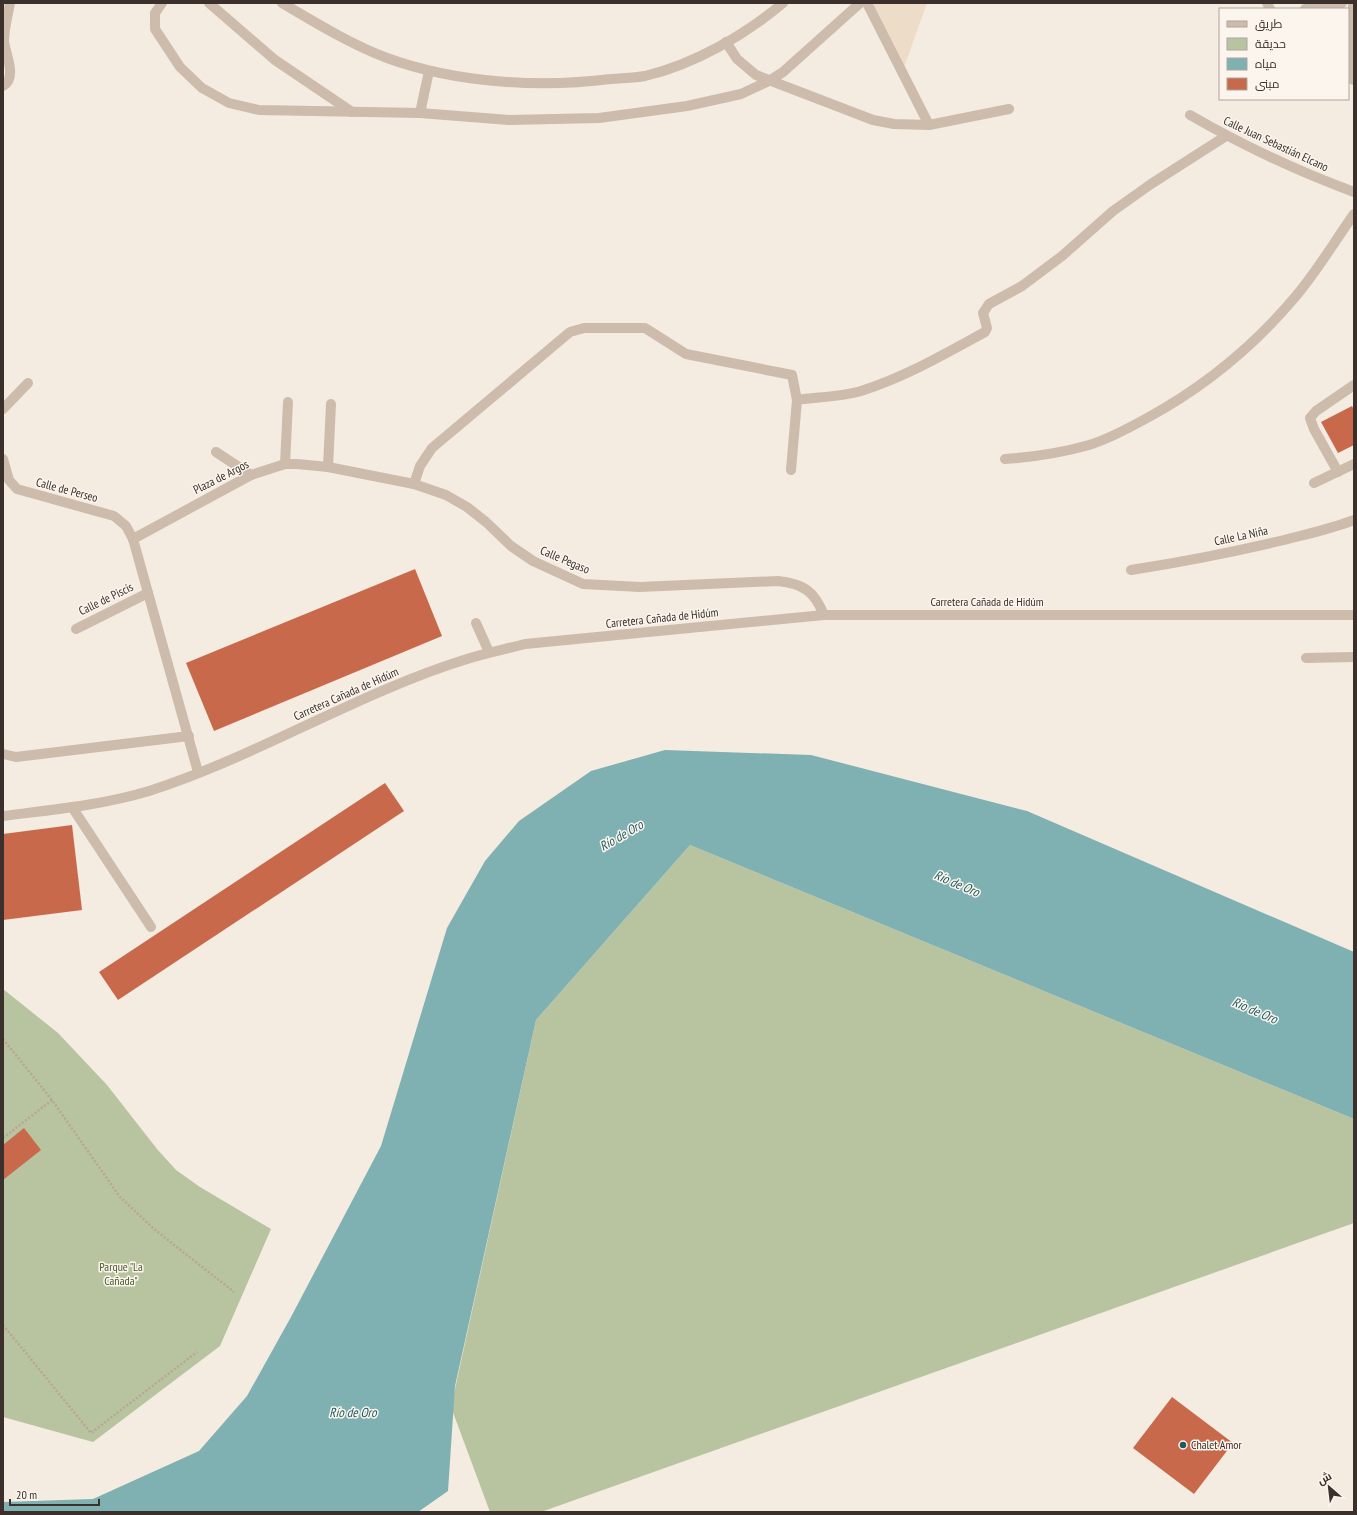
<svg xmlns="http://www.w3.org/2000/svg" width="1357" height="1515" viewBox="0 0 1357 1515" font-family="'PT Sans Narrow',Cairo,sans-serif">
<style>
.green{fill:#b8c4a0}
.plaza{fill:#ecdcc8}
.water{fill:#7fb0b2}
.building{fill:#c8694b}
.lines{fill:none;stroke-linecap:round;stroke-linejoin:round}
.path{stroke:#b9a596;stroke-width:2.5;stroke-dasharray:2 2;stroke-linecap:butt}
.service{stroke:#cdbbac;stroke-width:10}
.pedestrian{stroke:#cdbbac;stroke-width:10}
.minor{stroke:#cdbbac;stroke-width:10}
.tertiary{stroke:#cdbbac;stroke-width:10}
.poi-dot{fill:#1f5a5e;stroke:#fbf5ee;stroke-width:1.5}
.labels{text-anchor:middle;stroke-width:3;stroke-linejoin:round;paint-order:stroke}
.street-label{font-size:12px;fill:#3b302b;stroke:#fbf5ee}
.park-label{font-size:12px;fill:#4a5a2e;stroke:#fbf5ee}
.poi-label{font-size:12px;fill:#3b302b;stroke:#fbf5ee;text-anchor:start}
.water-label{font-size:13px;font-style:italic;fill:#1f5a5e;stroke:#fbf5ee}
</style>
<rect width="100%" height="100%" fill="#f4ebe1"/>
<g class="green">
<path d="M690,845L1354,1119V1223L541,1512H490L451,1407L536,1020Z"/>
<path d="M3,989L58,1033L107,1085L157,1149L176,1170L200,1187L271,1229L220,1346L93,1442L3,1417Z"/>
</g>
<path class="plaza" d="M867,3H927L902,73Z"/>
<path class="water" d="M665,750L811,755L1027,811L1354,952V1119L690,845L536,1020L455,1386L448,1491L418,1512H3V1502L93,1499L199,1451L247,1396L291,1317L381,1146L447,928L485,861L519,821L591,771Z"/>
<g class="building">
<path d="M1352,406L1354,410V445L1338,453L1321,422Z"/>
<path d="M415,569L442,636L214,731L186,663Z"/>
<path d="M385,783L404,811L118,1000L99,972Z"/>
<path d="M72,825L82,910L3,920V834Z"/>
<path d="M24,1128L41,1150L3,1180V1145Z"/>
<path d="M1172,1397L1233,1443L1194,1494L1133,1448Z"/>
</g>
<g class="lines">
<g class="path">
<path d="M3,1039L52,1100L120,1197L154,1229L234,1292"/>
<path d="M3,1138L52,1100"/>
<path d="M3,1325L91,1433L197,1352"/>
</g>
<g class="service">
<path d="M476,623L489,652"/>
<path d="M72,807L151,927"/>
</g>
<g class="pedestrian">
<path d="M1267,3L1270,9"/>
<path d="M1305,9L1342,3"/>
<path d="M797,400C817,397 841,397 861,391C905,377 945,354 985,332L987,328L983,313L989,304L1022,286L1062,256L1113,211L1151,184L1226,136"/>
<path d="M3,409L28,383"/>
<path d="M328,467L331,404"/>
<path d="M414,484L420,466L432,448L570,332L584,328H645L686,354L792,375L797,400L791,470"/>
</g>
<g class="minor">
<path d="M162,3L155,13V29L180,67L202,88L229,103L259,110L420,113L509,120L599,118L687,106L741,94L769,81L783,72L860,3"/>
<path d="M209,3L275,60L352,112"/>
<path d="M867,3L929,125"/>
<path d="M726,42L737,59L756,75L873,120L894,124L929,125L1009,109"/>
<path d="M1353,80V3"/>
<path d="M3,86C18,77 5,54 4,41C4,28 8,15 10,3"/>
<path d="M420,113L429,71"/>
<path d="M1190,115C1242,145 1297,171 1354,192"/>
<path d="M216,452L251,475"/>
<path d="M3,459L9,480L17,489L114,516L126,526L133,539L198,772"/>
<path d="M1005,459C1034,457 1061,453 1089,445C1109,439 1129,428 1147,418C1204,387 1254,346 1296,296C1317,271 1335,241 1354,214"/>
<path d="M285,464L288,402"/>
<path d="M1338,472L1314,429L1310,418L1316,411L1354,385"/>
<path d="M1314,483L1354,464"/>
<path d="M133,539L251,475L285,464H297L328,467L414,484L446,495L467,507L486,522L511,546L533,561L583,584L640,587L778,581C804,584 814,591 824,615"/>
<path d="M1131,570C1182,562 1233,552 1284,540C1307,534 1331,529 1354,520"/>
<path d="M76,629L148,593"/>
<path d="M1306,658L1354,657"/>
<path d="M3,754L16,757L189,736"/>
</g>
<g class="tertiary">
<path d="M282,3C316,23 350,44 387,58C456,83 539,88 611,79C622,78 634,78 645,76C695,64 745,35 783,3"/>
<path d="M3,816C50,810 103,805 149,791C258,756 357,693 467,659C486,653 506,649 525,644L824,615H1354"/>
</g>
</g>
<circle class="poi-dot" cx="1183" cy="1445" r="4"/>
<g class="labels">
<g class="street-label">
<text transform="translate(1276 144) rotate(25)" y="4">Calle Juan Sebastián Elcano</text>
<text transform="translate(221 477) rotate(-27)" y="4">Plaza de Argos</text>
<text transform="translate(67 490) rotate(15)" y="4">Calle de Perseo</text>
<text transform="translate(1241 536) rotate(-12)" y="4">Calle La Niña</text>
<text transform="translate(565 560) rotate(23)" y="4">Calle Pegaso</text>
<text transform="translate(106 599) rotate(-26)" y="4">Calle de Piscis</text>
<text x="987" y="606">Carretera Cañada de Hidúm</text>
<text transform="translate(662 618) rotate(-6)" y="4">Carretera Cañada de Hidúm</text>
<text transform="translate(346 694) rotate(-24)" y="4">Carretera Cañada de Hidúm</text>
</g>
<g class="park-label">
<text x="121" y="1271">Parque "La<tspan x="121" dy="14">Cañada"</tspan></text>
</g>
<g class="poi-label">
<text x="1191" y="1449">Chalet Amor</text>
</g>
<g class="water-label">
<text transform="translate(621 835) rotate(-30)" y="5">Río de Oro</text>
<text transform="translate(957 883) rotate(23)" y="5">Río de Oro</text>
<text transform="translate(1255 1010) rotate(23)" y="5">Río de Oro</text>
<text x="353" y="1417">Río de Oro</text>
</g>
</g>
<rect width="1357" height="1515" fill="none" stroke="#3b302b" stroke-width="8"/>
<rect x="1219" y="8" width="130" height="92" fill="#fbf5ee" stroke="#aea6a0"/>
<rect x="1227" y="21" width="20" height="6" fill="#cdbbac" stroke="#aea6a0"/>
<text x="1255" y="28" font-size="12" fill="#3b302b">طريق</text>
<rect x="1227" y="38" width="20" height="12" fill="#b8c4a0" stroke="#aea6a0"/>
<text x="1255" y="48" font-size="12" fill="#3b302b">حديقة</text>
<rect x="1227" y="58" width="20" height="12" fill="#7fb0b2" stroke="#aea6a0"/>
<text x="1255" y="68" font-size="12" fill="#3b302b">مياه</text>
<rect x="1227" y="78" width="20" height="12" fill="#c8694b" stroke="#aea6a0"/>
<text x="1255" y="88" font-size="12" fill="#3b302b">مبنى</text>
<g transform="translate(1329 1487) rotate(332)" stroke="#fbf5ee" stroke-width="3" paint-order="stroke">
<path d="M0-3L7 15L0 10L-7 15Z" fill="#3b302b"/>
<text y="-6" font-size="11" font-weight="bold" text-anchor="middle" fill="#3b302b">ش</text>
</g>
<path d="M10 1499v6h89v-6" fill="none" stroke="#3b302b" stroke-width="2"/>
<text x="16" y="1499" font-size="12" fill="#3b302b" stroke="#fbf5ee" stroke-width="3" paint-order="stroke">20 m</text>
</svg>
